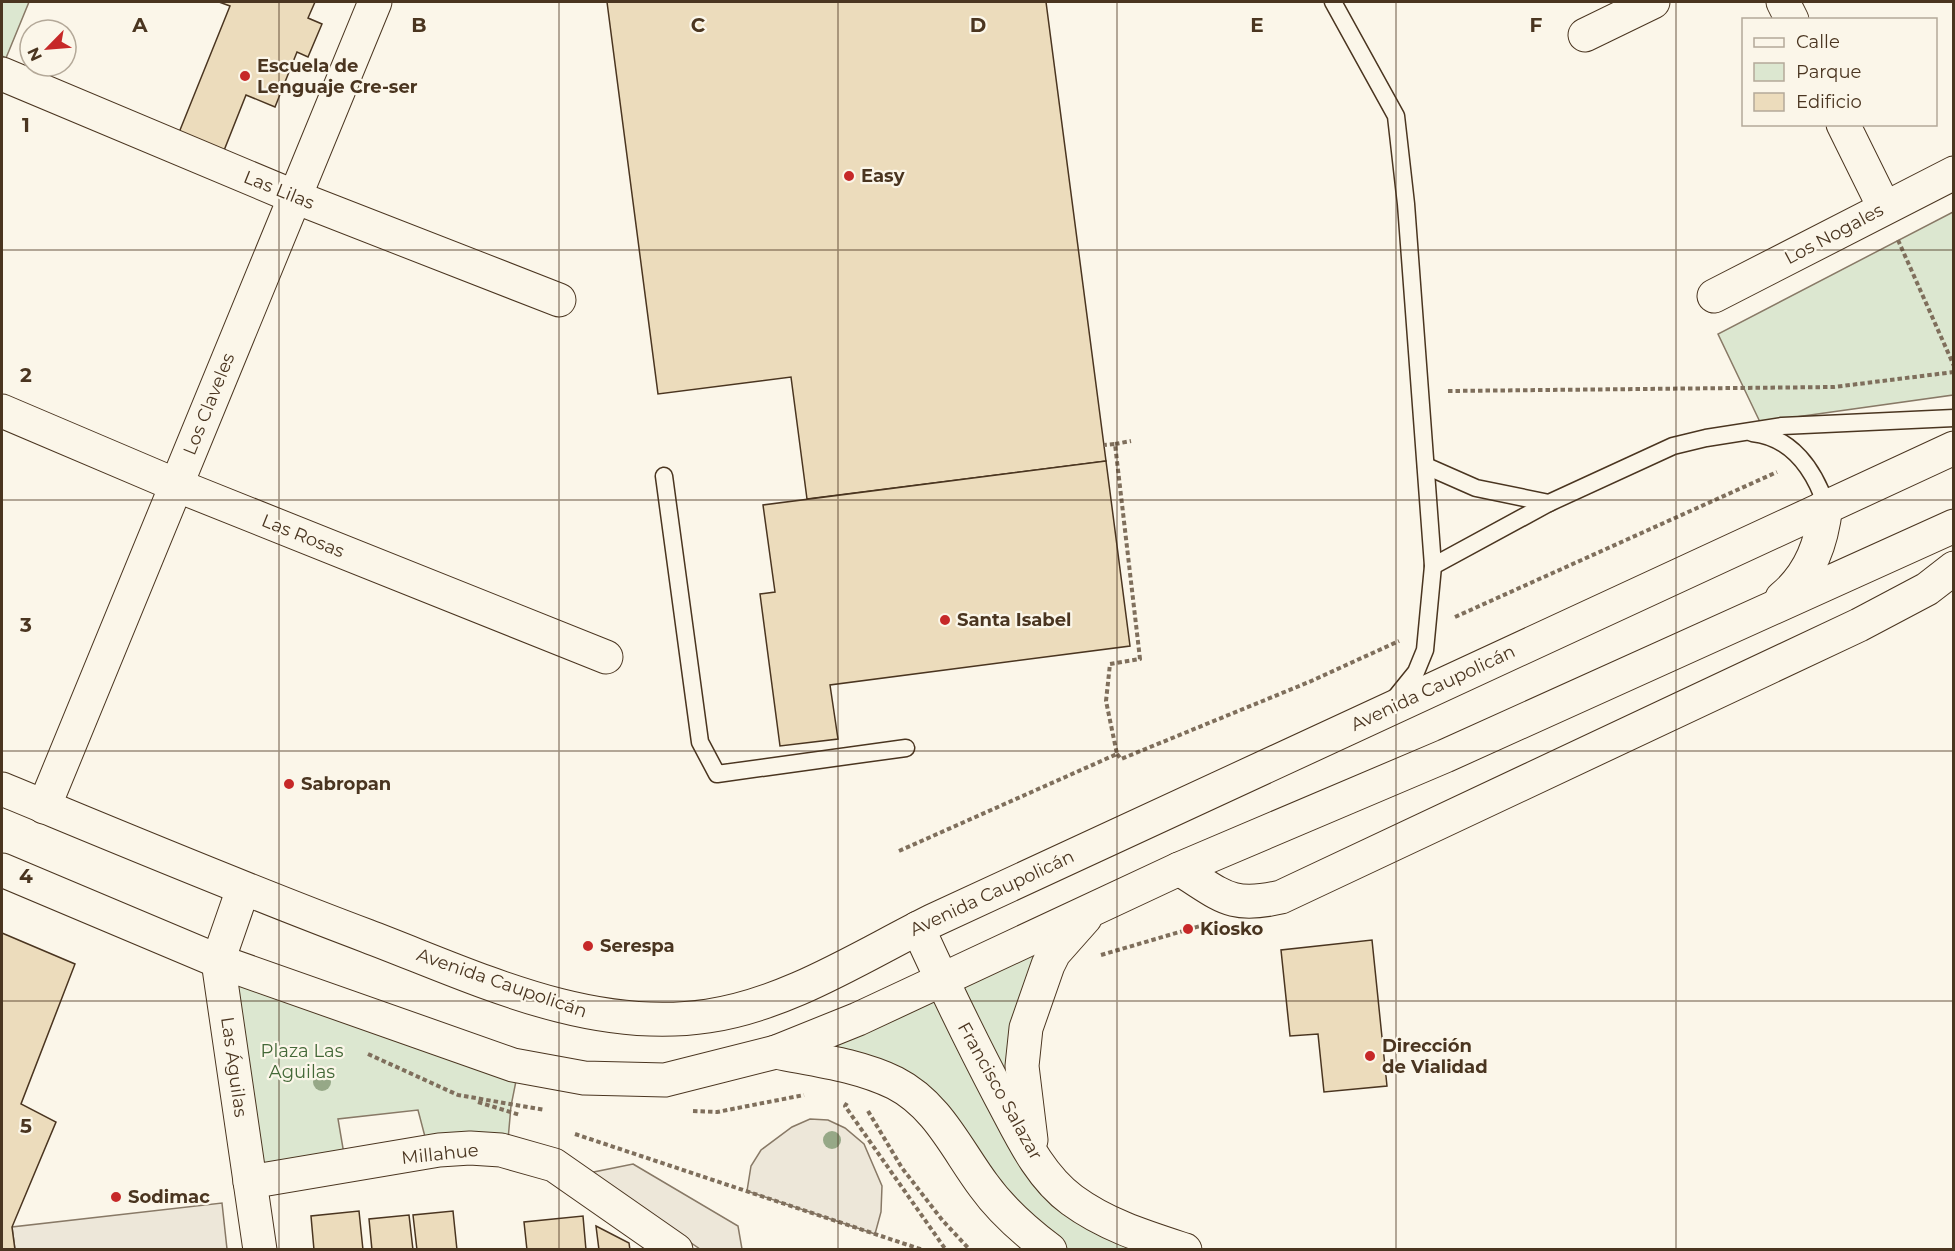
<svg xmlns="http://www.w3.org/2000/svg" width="1955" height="1251" viewBox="0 0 1955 1251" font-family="Montserrat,sans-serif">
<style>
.green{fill:#dce7d0;stroke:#887966;stroke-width:1.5}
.parking{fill:#ede7d9;stroke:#887966;stroke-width:1.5}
.building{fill:#ecdcbc;stroke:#4a3520;stroke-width:1.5}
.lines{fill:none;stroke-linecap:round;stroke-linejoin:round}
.service-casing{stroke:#4a3520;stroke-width:19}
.minor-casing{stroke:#4a3520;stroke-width:35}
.secondary-casing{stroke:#4a3520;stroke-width:35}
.primary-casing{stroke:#4a3520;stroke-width:35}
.path{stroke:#7f6f5c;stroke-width:4;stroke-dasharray:4.5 3;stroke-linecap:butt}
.service{stroke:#fbf6e9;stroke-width:16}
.minor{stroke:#fbf6e9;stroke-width:33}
.secondary{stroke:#fbf6e9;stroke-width:33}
.primary{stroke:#fbf6e9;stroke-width:33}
.tree{fill:#96a887}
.grid{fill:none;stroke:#4a3520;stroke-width:1.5;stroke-opacity:0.55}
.poi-dot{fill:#c62828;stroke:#fbf6e9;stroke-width:2}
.labels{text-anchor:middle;stroke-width:4.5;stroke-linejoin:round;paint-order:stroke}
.poi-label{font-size:18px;font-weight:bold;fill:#4a3520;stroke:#fbf6e9;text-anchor:start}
.street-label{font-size:18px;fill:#4a3520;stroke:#fbf6e9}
.park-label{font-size:18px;fill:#436837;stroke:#fbf6e9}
.grid-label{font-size:20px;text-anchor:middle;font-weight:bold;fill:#4a3520;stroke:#fbf6e9;stroke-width:4.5;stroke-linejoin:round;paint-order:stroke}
</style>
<rect width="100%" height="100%" fill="#fbf6e9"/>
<g class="green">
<path d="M2,2H29L6,58L2,56Z"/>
<path d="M1953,212V395L1760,422L1718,334Z"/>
<path d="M1093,908L1026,1028L1052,1180L1184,1249H1050L913,1096L776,1052Z"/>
<path d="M218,961L519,1066L511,1106L507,1151L429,1152L418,1110L338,1119L346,1166L250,1182Z"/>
</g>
<g class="parking">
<path d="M810,1119L828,1120L845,1128L864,1144L882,1186L881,1212L875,1234L747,1191L751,1166L761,1150L792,1127Z"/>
<path d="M633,1164L738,1226L742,1249H700L589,1173Z"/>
<path d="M222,1203L227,1249H15L12,1227Z"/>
</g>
<g class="building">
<path d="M219,2H315L308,18L322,24L308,57L297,52L275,107L246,95L223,153L178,135L230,6Z"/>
<path d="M607,2H1046L1106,461L807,499L791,377L658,394Z"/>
<path d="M1106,461L1130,646L830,685L838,739L780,746L760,594L775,592L763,505Z"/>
<path d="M2,933L75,964L21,1104L56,1122L12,1227L15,1250H2Z"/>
<path d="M1372,940L1387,1086L1324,1092L1318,1034L1290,1036L1281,950Z"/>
<path d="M359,1211L363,1250H314L311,1216Z"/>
<path d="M453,1211L457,1250H417L413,1215Z"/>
<path d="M409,1215L413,1250H372L369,1219Z"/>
<path d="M583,1216L586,1250H527L524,1222Z"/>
<path d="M596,1226L629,1243L630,1250H599Z"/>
</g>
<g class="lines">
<defs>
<g id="service">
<path d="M1333,2L1396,116L1406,204L1433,566L1425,650L1416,672L1395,698"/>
<path d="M1752,433C1792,437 1814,470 1826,505"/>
<path d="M1426,466L1476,488L1549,503L1673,446L1706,438L1782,426L1954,418"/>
<path d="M664,476L700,742L717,774L906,748"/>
<path d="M1433,566L1549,503"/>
</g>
<g id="minor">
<path d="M1783,2L1792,20"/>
<path d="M1585,35L1653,2"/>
<path d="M2,74L295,197L559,300"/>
<path d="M1843,124L1884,207"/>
<path d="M1714,296L1954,173"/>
<path d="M2,411L176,485L606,657"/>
<path d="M44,807L375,2"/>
<path d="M1179,869C1222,895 1229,909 1281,897L1859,625L1927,589L1954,568"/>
<path d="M250,1182L439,1150L470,1148L501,1150L554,1165L676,1250"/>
</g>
<path id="secondary" d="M243,889L218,961L260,1250"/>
<g id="primary">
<path d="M1782,598C1811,574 1822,542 1826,505"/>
<path d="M2,789C123,839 244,890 367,936C475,977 589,1034 708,1016C788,1004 860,957 932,921L1954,448"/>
<path d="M2,870L218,961L513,1065L584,1078L665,1080L776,1052L858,1019L1179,869L1445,756L1954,526"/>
<path d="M918,928C944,985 971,1041 1000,1096C1020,1133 1038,1175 1072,1200C1106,1225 1145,1237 1185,1250"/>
<path d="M776,1052C816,1060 858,1065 895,1083C938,1105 957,1150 984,1186C1002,1211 1025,1231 1050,1250"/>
<path d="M1031,1140L1022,1066L1026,1028L1048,965L1054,953L1085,918"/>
</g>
</defs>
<use href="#service" class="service-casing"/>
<use href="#minor" class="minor-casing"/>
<use href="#secondary" class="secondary-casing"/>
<use href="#primary" class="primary-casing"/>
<g class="path">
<path d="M1898,240L1954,366"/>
<path d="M1448,391L1834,387L1954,372"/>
<path d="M1115,444L1131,441"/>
<path d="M1455,617L1777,472"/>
<path d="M1117,754L1121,759L1309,682L1399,641"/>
<path d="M899,851L1117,754L1106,701L1110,664L1140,659L1115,444L1104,445"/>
<path d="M1101,955L1200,926"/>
<path d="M368,1054L458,1095L545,1110"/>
<path d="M478,1102L520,1115"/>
<path d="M847,1103L845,1106L946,1250"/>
<path d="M693,1111L717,1112L804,1095"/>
<path d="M868,1111L902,1168L943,1221L970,1250"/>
<path d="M575,1134L923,1250"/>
</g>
<use href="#service" class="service"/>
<use href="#minor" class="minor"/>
<use href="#secondary" class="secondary"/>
<use href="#primary" class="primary"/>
</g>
<g class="tree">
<circle cx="322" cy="1082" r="9"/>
<circle cx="832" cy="1140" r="9"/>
</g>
<path class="grid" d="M279,2V1250M559,2V1250M838,2V1250M1117,2V1250M1396,2V1250M1676,2V1250M2,250H1954M2,500H1954M2,751H1954M2,1001H1954"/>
<g class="poi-dot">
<circle cx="245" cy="76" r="6"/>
<circle cx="849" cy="176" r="6"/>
<circle cx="945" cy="620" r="6"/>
<circle cx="289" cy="784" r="6"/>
<circle cx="1188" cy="929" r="6"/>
<circle cx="588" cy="946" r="6"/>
<circle cx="1370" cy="1056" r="6"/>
<circle cx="116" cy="1197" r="6"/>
</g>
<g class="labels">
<g class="poi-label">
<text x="257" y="72">Escuela de<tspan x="257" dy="21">Lenguaje Cre-ser</tspan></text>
<text x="861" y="182">Easy</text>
<text x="957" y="626">Santa Isabel</text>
<text x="301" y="790">Sabropan</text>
<text x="1200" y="935">Kiosko</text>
<text x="600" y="952">Serespa</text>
<text x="1382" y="1052">Dirección<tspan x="1382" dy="21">de Vialidad</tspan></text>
<text x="128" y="1203">Sodimac</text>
</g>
<g class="street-label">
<text transform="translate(279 190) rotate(22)" y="6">Las Lilas</text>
<text transform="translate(1834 234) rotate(-28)" y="6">Los Nogales</text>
<text transform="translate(209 404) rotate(-68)" y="6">Los Claveles</text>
<text transform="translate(303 536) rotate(22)" y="6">Las Rosas</text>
<text transform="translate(1433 688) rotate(-25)" y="6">Avenida Caupolicán</text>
<text transform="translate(992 893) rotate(-25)" y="6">Avenida Caupolicán</text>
<text transform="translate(502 983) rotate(19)" y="6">Avenida Caupolicán</text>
<text transform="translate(234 1067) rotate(82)" y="6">Las Águilas</text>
<text transform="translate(1000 1091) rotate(61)" y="6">Francisco Salazar</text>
<text transform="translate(440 1154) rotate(-6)" y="6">Millahue</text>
</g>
<g class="park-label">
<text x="302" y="1057">Plaza Las<tspan x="302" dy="21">Aguilas</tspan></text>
</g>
</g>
<g class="grid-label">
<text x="140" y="32">A</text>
<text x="419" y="32">B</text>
<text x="698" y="32">C</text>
<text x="978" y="32">D</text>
<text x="1257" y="32">E</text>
<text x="1536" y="32">F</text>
<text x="26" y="132">1</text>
<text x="26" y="382">2</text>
<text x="26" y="632">3</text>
<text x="26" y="883">4</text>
<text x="26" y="1133">5</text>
</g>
<rect width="1955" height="1251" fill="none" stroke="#4a3520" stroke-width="6"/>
<rect x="1742" y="18" width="195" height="108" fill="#fbf6e9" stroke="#b4a999" stroke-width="1.5"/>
<rect x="1754" y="38" width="30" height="9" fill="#fbf6e9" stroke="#b4a999" stroke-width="1.5"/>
<text x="1796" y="48" font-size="18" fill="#4a3520">Calle</text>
<rect x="1754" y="63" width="30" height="18" fill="#dce7d0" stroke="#b4a999" stroke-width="1.5"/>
<text x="1796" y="78" font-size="18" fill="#4a3520">Parque</text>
<rect x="1754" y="93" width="30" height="18" fill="#ecdcbc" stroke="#b4a999" stroke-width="1.5"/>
<text x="1796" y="108" font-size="18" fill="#4a3520">Edificio</text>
<g transform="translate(48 48) rotate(245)"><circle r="28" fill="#fbf6e9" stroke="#b4a999" stroke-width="1.5"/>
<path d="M0-4.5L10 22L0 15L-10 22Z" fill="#c62828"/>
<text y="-9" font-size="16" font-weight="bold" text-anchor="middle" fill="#4a3520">N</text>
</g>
</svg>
